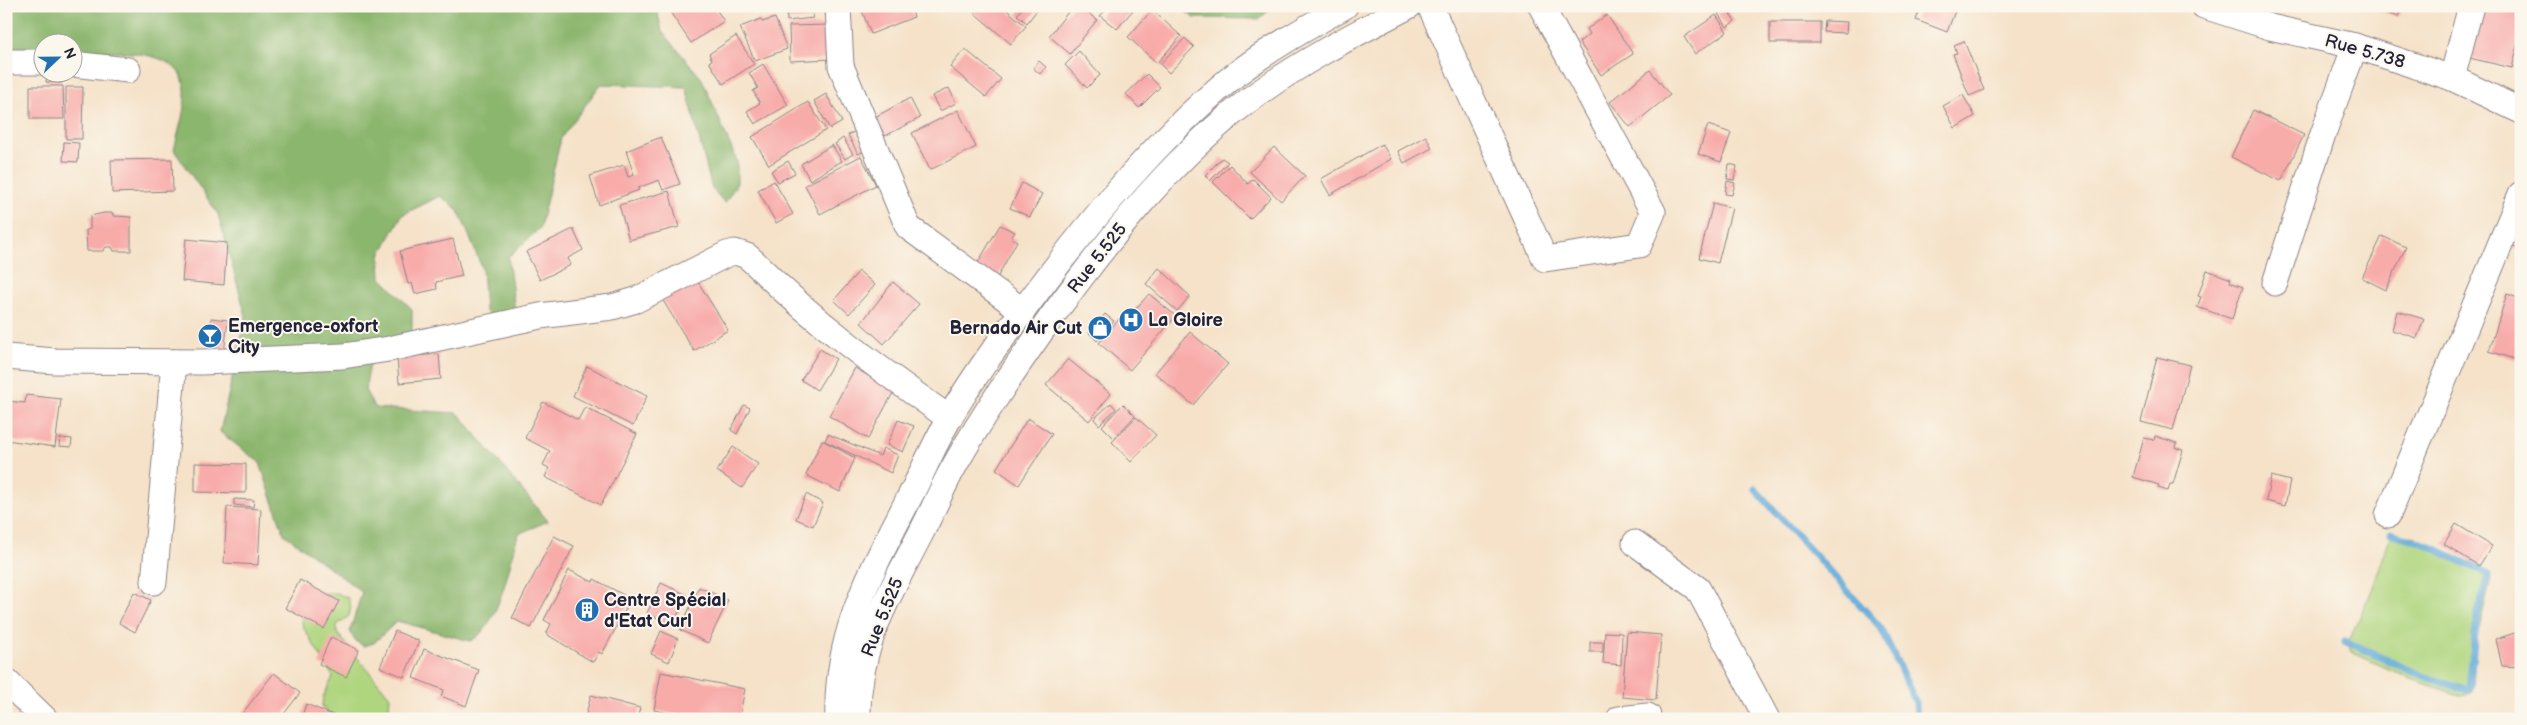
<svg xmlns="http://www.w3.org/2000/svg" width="2527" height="725" viewBox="0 0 2527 725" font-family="'Balsamiq Sans',sans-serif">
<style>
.green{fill:#afd57e;stroke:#687c5c}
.forest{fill:#8bb66d;stroke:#566c54}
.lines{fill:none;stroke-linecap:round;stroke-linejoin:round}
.stream{stroke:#61a9d8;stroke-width:7}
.building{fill:#f8acaa}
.minor-casing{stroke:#8c8282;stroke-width:27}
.minor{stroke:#fff;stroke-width:25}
.labels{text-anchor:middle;stroke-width:4;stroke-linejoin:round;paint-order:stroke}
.street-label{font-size:18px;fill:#22223b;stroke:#fbf7ec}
.poi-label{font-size:18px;font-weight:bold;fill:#22223b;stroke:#fbf7ec;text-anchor:start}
</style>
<rect width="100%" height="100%" fill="#fbf7ec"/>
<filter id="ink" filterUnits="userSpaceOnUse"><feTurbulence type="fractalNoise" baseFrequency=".02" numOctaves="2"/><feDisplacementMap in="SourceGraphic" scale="10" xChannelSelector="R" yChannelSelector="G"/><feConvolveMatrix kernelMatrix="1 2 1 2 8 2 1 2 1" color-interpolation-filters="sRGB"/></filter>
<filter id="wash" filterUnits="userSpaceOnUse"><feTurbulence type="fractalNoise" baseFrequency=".0096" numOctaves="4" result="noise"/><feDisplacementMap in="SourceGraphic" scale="20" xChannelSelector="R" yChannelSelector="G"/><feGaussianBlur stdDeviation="1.12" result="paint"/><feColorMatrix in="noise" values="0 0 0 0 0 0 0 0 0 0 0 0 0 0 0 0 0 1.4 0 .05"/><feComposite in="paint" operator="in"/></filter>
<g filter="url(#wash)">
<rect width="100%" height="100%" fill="#f5e2c9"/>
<g class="green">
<path d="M2397,533L2415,537L2489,574L2491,578L2476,641L2473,685L2471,692L2463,696L2413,680L2351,652L2348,643L2372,590L2389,540Z"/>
<path d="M326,593H337L348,598L351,607L349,616L337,625V633L390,697L388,719H333L322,706L323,697L333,677L303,627L301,616L316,596Z"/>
</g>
<g class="forest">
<path d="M6,6H656L662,31L702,79L737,161V183L725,203L712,189L686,87L601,84L561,138L540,228L508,257L516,319L495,324L485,310L482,268L466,228L457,209L440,196L402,215L380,255L381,278L412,309V332L373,349L365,390L375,408L458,413L548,521L518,534C510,562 499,629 470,641L397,621L374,643L364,646L355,641L350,631L362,592L284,534L260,463L220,432L246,316L218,214L174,150C178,133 184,114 185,97C189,43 108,53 73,52L72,42H42V51L6,49Z"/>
<path d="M1179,6H1273L1260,19L1194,18Z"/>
</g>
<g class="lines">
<g class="stream">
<path d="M1755,489L1881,628L1916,703L1917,719"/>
<path d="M2345,641L2423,676L2466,690L2469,688L2477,616L2488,574L2428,545L2391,533"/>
</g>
</g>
<g id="blocks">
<g class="building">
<path d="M679,6H714L724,21L691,43L670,12Z"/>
<path d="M811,6L813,18L787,21L786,9Z"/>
<path d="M860,6H910L914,17L871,34Z"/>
<path d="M966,6H1002L1026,26L1011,44Z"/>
<path d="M1024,6H1040L1027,23L1017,15Z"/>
<path d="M1073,6H1079L1097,20L1070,54L1049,36Z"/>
<path d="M1109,6H1129L1133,10L1117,29L1100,16Z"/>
<path d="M1921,6H1957L1947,32L1916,20Z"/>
<path d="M2366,6H2402L2398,17Z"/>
<path d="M2477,6H2498L2521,12V32L2512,68L2465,57Z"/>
<path d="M1726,8L1735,21L1727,27L1718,14Z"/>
<path d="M1152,10L1181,36L1157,63L1128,37Z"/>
<path d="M1607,15L1633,54L1601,75L1579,42L1590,34L1587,29Z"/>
<path d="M1716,15L1727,32L1695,54L1684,37Z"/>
<path d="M775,18L787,49L755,61L740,27L761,19L762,22Z"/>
<path d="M1825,21L1847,22L1846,33L1824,32Z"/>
<rect x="1770" y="22" width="50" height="21"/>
<path d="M829,25L831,59L790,61L789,26Z"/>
<path d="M736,36L754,64L723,84L709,62L712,60L709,54Z"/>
<path d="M1185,38L1194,47L1169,73L1160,64Z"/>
<path d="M1964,41L1984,90L1969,96L1953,54L1957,53L1954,45Z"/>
<path d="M965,49L1001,79L986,97L950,67Z"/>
<path d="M1079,51L1100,75L1087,88L1065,65Z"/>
<path d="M1039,61L1046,67L1040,74L1033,68Z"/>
<path d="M763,64L788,105L755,124L747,111L760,103L753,91L758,88L749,73Z"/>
<path d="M1650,70L1670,95L1630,127L1610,102Z"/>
<path d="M47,74L61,75V83L46,82Z"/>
<path d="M1147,74L1160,87L1139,108L1126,94Z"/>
<path d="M30,86H63L64,119H30Z"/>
<path d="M66,87H83L82,139H66Z"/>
<path d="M949,88L956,103L940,111L932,96Z"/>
<path d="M826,94L842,122L830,129L814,101Z"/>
<path d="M1963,95L1975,116L1955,128L1943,106Z"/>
<path d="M910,98L920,118L885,136L875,117Z"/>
<path d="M808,102L826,130L769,165L752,137Z"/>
<path d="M958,110L976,147L930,170L912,133Z"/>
<path d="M2253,110L2304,135L2281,181L2231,157Z"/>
<path d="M1708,125L1731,133L1721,162L1698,154Z"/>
<path d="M856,131L866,150L858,154L848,135Z"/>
<path d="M1426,136L1432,148L1404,163L1398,151Z"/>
<path d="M661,137L680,184L663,190L659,180L638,188L639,190L599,205L590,176L624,165L628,177L634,175L626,151Z"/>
<path d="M843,138L853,154L845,159L835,144Z"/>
<path d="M64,142L79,143L78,162L63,161Z"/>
<path d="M1382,144L1391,159L1330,195L1321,179Z"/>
<path d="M832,145L842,161L810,180L801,164Z"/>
<path d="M1274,147L1305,176L1281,201L1250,172Z"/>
<path d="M861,156L876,185L820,214L805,185Z"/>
<path d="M1222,158L1228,162L1210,181L1205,175Z"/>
<path d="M172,159L173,191L112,193L111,160Z"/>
<path d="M788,161L795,173L778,182L771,171Z"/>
<path d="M1729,164L1737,166L1734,180L1727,179Z"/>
<path d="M1230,165L1248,184L1253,179L1271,197L1250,219L1213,182Z"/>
<path d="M774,181L793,214L776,223L758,190Z"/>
<path d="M1727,181L1735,183L1732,195L1725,194Z"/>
<path d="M1022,183L1042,194L1030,217L1010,208Z"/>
<path d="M669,191L679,227L629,240L619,205Z"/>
<path d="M1713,203L1732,208L1718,263L1699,258Z"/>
<path d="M104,213H113V216L131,217V251H114L112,247H106L103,251H87L86,230L90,229V216Z"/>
<path d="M1000,225L1015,232L1011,238L1017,241L997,278L976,266Z"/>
<path d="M573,229L583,250L568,258L571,265L540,280L526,252Z"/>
<path d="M2516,230L2521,231V249L2512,247Z"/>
<path d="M2382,236L2406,247L2386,290L2362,278Z"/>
<path d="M186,239L227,243L224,285L182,281Z"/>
<path d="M453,239L462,276L436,282L437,289L415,294L412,283L408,284L400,251Z"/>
<path d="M1159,268L1190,296L1177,311L1146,284Z"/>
<path d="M2207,270L2231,279L2230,282L2243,287L2232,319L2197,307L2201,297L2198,296Z"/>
<path d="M859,271L875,285L849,314L834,300Z"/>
<path d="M693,274L728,330L694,351L659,294Z"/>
<path d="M893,282L919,304L884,344L861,323Z"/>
<path d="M1149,294L1176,316L1130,370L1099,343L1119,319L1123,323Z"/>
<path d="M2507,294L2521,299V349L2517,360L2489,351Z"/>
<path d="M2397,311L2424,319L2417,338L2392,330Z"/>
<path d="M1105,314L1114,321L1097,341L1089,333Z"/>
<path d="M211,318L228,320L224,353L208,351Z"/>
<path d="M1190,332L1228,364L1193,405L1155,373Z"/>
<path d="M820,349L836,359L817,390L801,380Z"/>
<path d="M439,354L441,379L399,383L397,357Z"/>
<path d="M2157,357L2190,365L2173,430L2141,422Z"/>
<path d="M1068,359L1111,394L1089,421L1046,385Z"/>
<path d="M587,366L647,396L633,426L573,396Z"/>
<path d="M855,368L894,391L868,439L829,416Z"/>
<path d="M26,395L61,399L55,447L6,440L8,401L25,403Z"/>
<path d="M543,402L578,420L585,407L637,434L601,505L545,477L549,468L543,465L550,451L525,438Z"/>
<path d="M1111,403L1116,409L1099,425L1094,419Z"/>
<path d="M1123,404L1135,416L1114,438L1102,426Z"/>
<path d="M744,405L750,408L737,434L731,430Z"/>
<path d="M1136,417L1156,435L1131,462L1112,442Z"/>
<path d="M1028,418L1052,434L1019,485L996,469Z"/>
<path d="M898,420L914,426L903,452L887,445Z"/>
<path d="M828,434L880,456L883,448L898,455L891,473L825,441Z"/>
<path d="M2155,436L2177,443L2176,448L2183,450L2173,484H2170L2168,491L2158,488L2159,485L2133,477L2144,438L2154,440Z"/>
<path d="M60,438L72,439L71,447L59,446Z"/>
<path d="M822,440L855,458L840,492L806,475Z"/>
<path d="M733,447L758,464L742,488L717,471Z"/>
<path d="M195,463L246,464V493L195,492Z"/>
<path d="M2271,476L2290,481L2285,506L2266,501Z"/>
<path d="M806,494L823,503L813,526L796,519Z"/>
<path d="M234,499L254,500L253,507L234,505Z"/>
<path d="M227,507L261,509L258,565L224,563Z"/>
<path d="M2456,524L2492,546L2479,566L2444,544Z"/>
<path d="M554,536L574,546L531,628L512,618Z"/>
<path d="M569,570L593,582L594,579L631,599L602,654L599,652L593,662L546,634L551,624L544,620Z"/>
<path d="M300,580L339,601L324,629L285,608Z"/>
<path d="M661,583L687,595L673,625L647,613Z"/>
<path d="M699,587L728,600L708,643L680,630Z"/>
<path d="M134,592L151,600L135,632L119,623Z"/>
<path d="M395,631L419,641L404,677L380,667Z"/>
<path d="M661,631L678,639L669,662L651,654Z"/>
<path d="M2521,631V667L2502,666L2496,639Z"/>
<path d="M1605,632L1622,633L1621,665L1603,663Z"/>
<path d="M1627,632L1661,635L1656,700L1622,697Z"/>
<path d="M331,637L359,650L346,677L319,664Z"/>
<rect x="1590" y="642" width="13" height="10"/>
<path d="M424,649L479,670L466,706L441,696L444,690L413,678Z"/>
<path d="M661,672L745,689L739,719H695L654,710Z"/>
<path d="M274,673L300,693L280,719H247L241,715Z"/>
<path d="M591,695L640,708L637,719L585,718Z"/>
<path d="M306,704L338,717V719H301Z"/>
</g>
</g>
</g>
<g filter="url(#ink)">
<use href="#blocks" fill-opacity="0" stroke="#8c8282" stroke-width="1"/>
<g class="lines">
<defs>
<g id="minor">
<path d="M838,6L841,66L908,227L1023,311"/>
<path d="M1430,6L1545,259L1639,245L1653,212L1541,6"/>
<path d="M2204,6L2270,27L2355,46L2452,78L2521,111"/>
<path d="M6,62H42"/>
<path d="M72,64L128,70"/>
<path d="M2452,78L2471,6"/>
<path d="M2275,283L2323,134L2355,46"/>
<path d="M6,357L55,361L202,362L343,356L389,349L540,316L612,307L636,300L727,254L735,252L747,256L755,263C814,322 881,370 949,418"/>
<path d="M2388,515L2521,194"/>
<path d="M1635,543L1698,589L1767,719"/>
<path d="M154,582L174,362"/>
<path d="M6,681L45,719"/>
<path d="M838,719C835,635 870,574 907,502C922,474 934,444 950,417C974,375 1004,336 1033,297C1091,220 1155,141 1230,79C1265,51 1306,28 1345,6"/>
<path d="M858,719C856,647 889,596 920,535C931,514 940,493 951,472C981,417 1017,365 1053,315C1108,240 1167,165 1240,107C1291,67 1351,36 1409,6"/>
<path d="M1619,719L1648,716V719"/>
</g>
</defs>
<use href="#minor" class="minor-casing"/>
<use href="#minor" class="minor"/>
</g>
</g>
<defs>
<symbol id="hospital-disc" viewBox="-11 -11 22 22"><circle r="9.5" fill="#1f6fb2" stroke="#fbf7ec"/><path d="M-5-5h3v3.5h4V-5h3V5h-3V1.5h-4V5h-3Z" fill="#fff"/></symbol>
<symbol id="shop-disc" viewBox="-11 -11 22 22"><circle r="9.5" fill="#1f6fb2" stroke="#fbf7ec"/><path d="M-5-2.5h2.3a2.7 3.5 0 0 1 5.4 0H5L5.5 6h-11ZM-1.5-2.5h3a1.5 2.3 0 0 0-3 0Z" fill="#fff"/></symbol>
<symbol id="bar-disc" viewBox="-11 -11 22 22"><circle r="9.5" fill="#1f6fb2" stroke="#fbf7ec"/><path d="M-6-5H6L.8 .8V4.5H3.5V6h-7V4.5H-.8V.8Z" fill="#fff"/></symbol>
<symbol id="building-disc" viewBox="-11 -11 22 22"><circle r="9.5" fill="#1f6fb2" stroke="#fbf7ec"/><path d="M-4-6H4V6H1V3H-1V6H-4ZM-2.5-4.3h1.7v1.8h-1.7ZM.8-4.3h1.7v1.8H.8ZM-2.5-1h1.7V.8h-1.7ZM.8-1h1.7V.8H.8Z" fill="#fff"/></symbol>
</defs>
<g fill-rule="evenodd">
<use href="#hospital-disc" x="1117" y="306" width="28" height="28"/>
<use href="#shop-disc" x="1086" y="314" width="28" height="28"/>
<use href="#bar-disc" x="196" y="322" width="28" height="28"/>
<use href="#building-disc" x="573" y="596" width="28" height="28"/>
</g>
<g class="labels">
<g class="street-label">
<text transform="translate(2365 51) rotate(16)" y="6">Rue 5.738</text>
<text transform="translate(1097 258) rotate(-52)" y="6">Rue 5.525</text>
<text transform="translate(882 617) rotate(-68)" y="6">Rue 5.525</text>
</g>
<g class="poi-label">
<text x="1148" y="326">La Gloire</text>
<text x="228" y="332">Emergence-oxfort<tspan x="228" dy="21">City</tspan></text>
<text x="1082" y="334" text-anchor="end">Bernado Air Cut</text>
<text x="604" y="606">Centre Spécial<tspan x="604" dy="21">d'Etat Curl</tspan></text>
</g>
</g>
<rect width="2527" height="725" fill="none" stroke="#fbf7ec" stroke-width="25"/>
<g transform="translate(58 58) rotate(68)"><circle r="24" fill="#fbf7ec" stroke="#a4a2a5"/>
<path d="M0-4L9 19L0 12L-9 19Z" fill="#1f6fb2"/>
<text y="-8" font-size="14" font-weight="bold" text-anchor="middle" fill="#22223b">N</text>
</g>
</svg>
